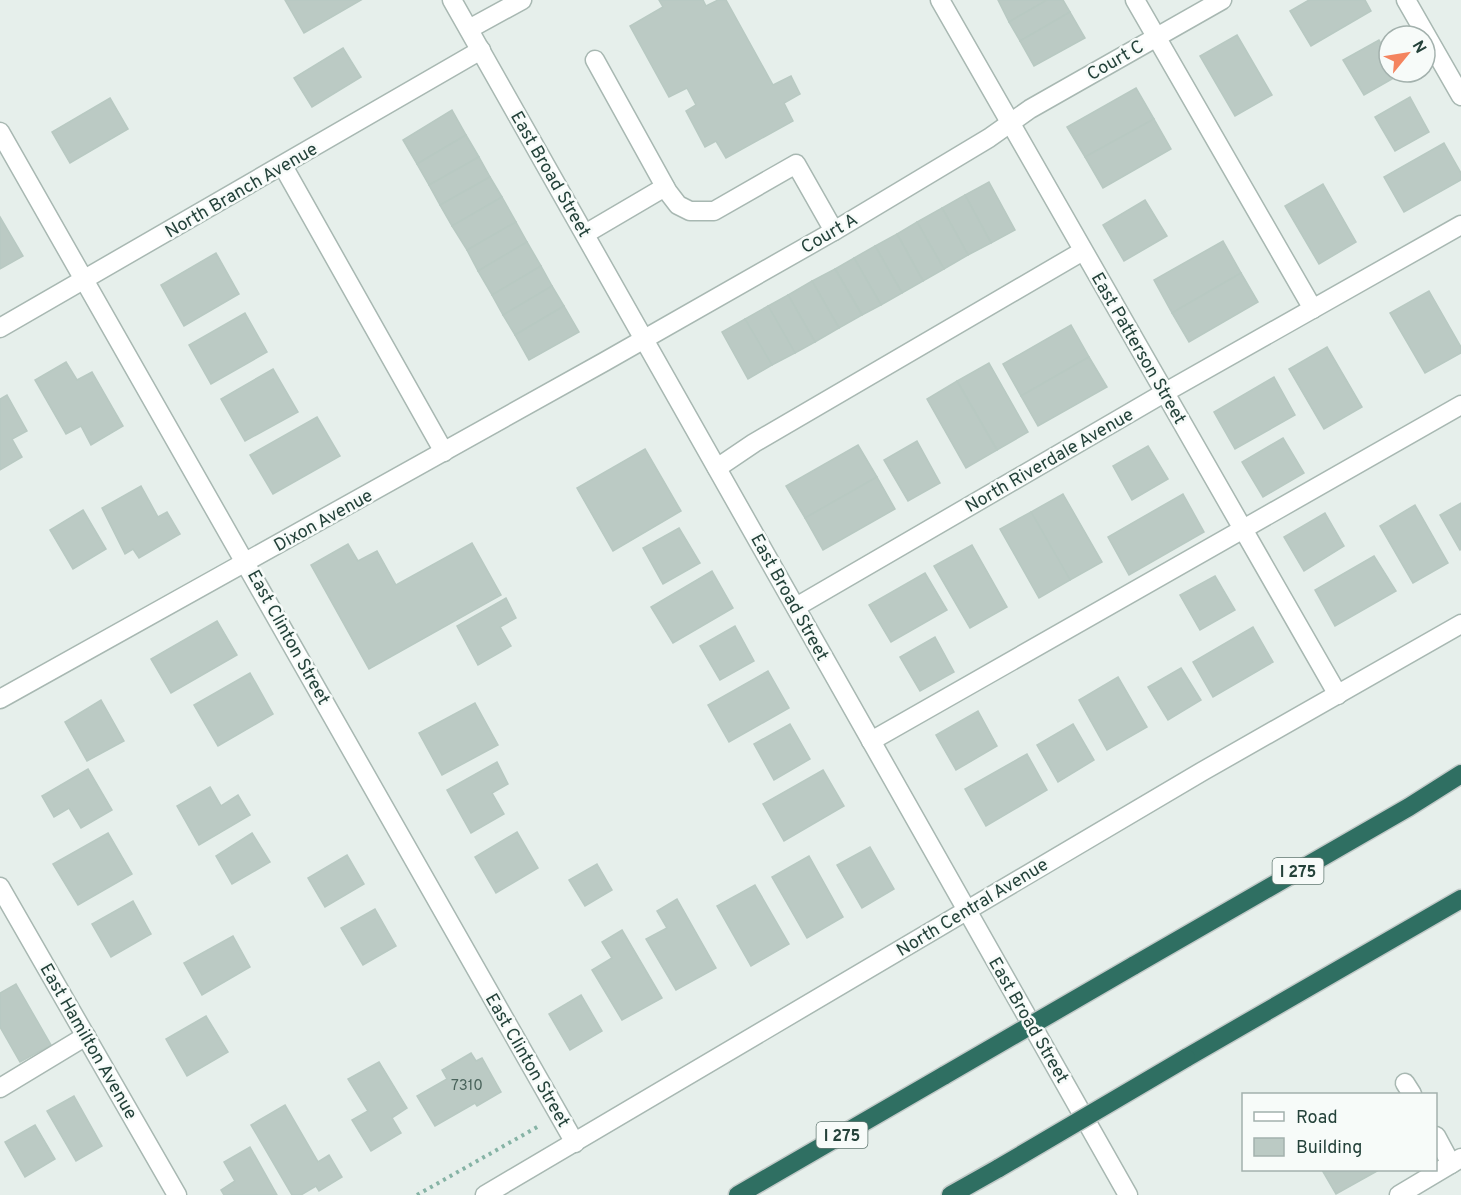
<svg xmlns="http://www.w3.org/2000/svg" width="1461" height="1195" viewBox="0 0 1461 1195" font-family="Overpass,sans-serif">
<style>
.building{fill:#bbcac4;stroke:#b8c9c2;stroke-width:1.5}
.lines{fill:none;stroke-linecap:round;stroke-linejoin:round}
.minor-casing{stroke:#a8b8b2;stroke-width:21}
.highway-casing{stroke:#c2cac8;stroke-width:21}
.path{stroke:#86b3a5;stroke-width:4;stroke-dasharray:3 4.5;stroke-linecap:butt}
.minor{stroke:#fff;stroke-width:18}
.highway{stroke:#2f6f62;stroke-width:18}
.highway-bridge-casing{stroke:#c2cac8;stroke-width:21;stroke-linecap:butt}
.highway-bridge{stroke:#2f6f62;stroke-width:18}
.labels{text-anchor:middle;stroke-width:5;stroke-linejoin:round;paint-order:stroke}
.number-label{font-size:15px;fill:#4a645c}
.shield{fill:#f7fbf9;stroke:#637a73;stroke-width:1.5}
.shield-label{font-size:16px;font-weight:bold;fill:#24423a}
.street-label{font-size:18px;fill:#24423a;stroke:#f7fbf9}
</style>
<rect width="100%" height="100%" fill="#e6efeb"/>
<g class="building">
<path d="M285,0H361L304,33Z"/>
<path d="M659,0H703L706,6L718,0H726L773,85L791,76L800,94L784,103L793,121L726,158L716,141L705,147L686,111L696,105L687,88L669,97L630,26L663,7Z"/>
<path d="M998,0H1047L1009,22Z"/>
<path d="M1047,0H1063L1070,12L1020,41L1009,22Z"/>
<path d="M1309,0H1365L1371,11L1311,46L1290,11Z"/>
<path d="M1070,12L1085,38L1034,66L1020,41Z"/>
<path d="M1237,35L1272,95L1235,116L1200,56Z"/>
<path d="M1379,40L1389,58V72H1397L1399,75L1364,95L1343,60Z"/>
<path d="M343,48L361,77L312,107L294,78Z"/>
<path d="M1136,88L1154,119L1085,157L1067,127Z"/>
<path d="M1410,97L1429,132L1395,151L1375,117Z"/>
<path d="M110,98L128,129L70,163L52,132Z"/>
<path d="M452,110L466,135L417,164L403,140Z"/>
<path d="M1154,119L1171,149L1103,188L1085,157Z"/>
<path d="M466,135L479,157L429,185L417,164Z"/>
<path d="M1444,143L1461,173V180L1404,212L1384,177Z"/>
<path d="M479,157L490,177L440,205L429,185Z"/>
<path d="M490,177L502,197L452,226L440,205Z"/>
<path d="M989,182L1015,230L991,243L965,195Z"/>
<path d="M1323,184L1356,242L1319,264L1285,206Z"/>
<path d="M965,195L991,243L968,255L942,208Z"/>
<path d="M502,197L516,222L467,250L452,226Z"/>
<path d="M1145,200L1167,236L1124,261L1103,225Z"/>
<path d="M942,208L968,255L944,269L917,222Z"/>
<path d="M0,217L23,256L0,269Z"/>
<path d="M516,222L527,242L478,271L467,250Z"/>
<path d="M917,222L944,269L923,281L897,234Z"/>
<path d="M897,234L923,281L902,293L875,246Z"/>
<path d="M1223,241L1241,273L1172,313L1154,280Z"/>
<path d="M527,242L541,266L492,295L478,271Z"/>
<path d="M875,246L902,293L881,305L854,258Z"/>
<path d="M216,253L239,294L184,326L161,285Z"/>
<path d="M854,258L881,305L862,315L835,269Z"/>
<path d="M541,266L552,286L503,315L492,295Z"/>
<path d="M835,269L862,315L839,328L812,281Z"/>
<path d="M1241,273L1258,302L1189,342L1172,313Z"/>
<path d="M812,281L839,328L815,342L788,295Z"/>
<path d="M552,286L564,306L515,335L503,315Z"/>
<path d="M1429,291L1461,347V353L1425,373L1390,313Z"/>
<path d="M788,295L815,342L795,353L768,306Z"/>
<path d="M564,306L579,332L529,360L515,335Z"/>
<path d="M768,306L795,353L772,365L745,319Z"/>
<path d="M245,313L267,352L211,384L189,345Z"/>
<path d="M745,319L772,365L748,379L722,332Z"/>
<path d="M1071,325L1089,357L1021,396L1003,364Z"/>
<path d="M1327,347L1362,407L1324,429L1289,369Z"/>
<path d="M1089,357L1107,387L1038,426L1021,396Z"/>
<path d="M66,362L77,380L92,372L123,426L91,445L81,426L66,434L35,380Z"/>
<path d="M989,363L1028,432L997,450L957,381Z"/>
<path d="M273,369L298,412L245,441L221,399Z"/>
<path d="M1274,377L1295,415L1235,449L1214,412Z"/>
<path d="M957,381L997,450L966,468L927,399Z"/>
<path d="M7,395L27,431L12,439L22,457L0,470V399Z"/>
<path d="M317,417L340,456L273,494L250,455Z"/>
<path d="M1283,438L1304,473L1263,497L1242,462Z"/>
<path d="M917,441L940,483L908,501L884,460Z"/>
<path d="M858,445L877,477L805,518L786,486Z"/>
<path d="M1148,446L1168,479L1132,500L1113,466Z"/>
<path d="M645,449L681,511L613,551L577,488Z"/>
<path d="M877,477L895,509L823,550L805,518Z"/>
<path d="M141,486L158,517L167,512L180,534L139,558L133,549L125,554L102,508Z"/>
<path d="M1063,494L1102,562L1070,580L1031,512Z"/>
<path d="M1183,494L1204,532L1129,575L1108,537Z"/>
<path d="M1461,503V549L1460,550L1440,515Z"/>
<path d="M1415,505L1448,563L1413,583L1380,526Z"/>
<path d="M83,510L106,549L73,569L50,530Z"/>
<path d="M1031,512L1070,580L1039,598L1000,529Z"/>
<path d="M1325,513L1344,546L1304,571L1284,537Z"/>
<path d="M679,528L700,563L663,584L643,548Z"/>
<path d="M472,543L501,595L369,669L311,565L348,544L358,561L377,551L396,585Z"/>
<path d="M972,545L1007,607L970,628L934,566Z"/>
<path d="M1374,556L1396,591L1335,626L1315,590Z"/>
<path d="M712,571L733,608L673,643L651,607Z"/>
<path d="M925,573L947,610L891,642L869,605Z"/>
<path d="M1215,576L1235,610L1200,630L1180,595Z"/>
<path d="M506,598L516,618L500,627L511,646L478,665L457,626Z"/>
<path d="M217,621L237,655L171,693L151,659Z"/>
<path d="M735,626L754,661L720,680L700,646Z"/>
<path d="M1253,627L1273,662L1213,697L1193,662Z"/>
<path d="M935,637L954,672L920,691L900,657Z"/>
<path d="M1181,668L1201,700L1168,720L1148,687Z"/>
<path d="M768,671L789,708L729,742L708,705Z"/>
<path d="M250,673L273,714L218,746L194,705Z"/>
<path d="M1118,677L1147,727L1107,750L1079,700Z"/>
<path d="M101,700L124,741L87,761L65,722Z"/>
<path d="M475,703L498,745L442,775L419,733Z"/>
<path d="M978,711L997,746L956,770L936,735Z"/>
<path d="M790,724L810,759L774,780L754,744Z"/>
<path d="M1073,724L1094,760L1058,782L1037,745Z"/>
<path d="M1027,754L1047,790L986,826L965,789Z"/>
<path d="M497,762L508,784L492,793L504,814L471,833L447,790Z"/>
<path d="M88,769L112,810L81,828L69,808L54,817L42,796Z"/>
<path d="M823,770L844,806L784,841L763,804Z"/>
<path d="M210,787L221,806L238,795L250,815L199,845L177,806Z"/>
<path d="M517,832L538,868L496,893L475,857Z"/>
<path d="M108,833L132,874L78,905L53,864Z"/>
<path d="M252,833L270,862L232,884L216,856Z"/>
<path d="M870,847L894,889L862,908L837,865Z"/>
<path d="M347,855L364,884L325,907L308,878Z"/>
<path d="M809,856L843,917L807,938L772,877Z"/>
<path d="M597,864L612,890L585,906L569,880Z"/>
<path d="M755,885L789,944L751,966L717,906Z"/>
<path d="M677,899L716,968L676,990L646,939L667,928L657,911Z"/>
<path d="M133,901L151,934L111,957L92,924Z"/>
<path d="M375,909L396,946L363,965L341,928Z"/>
<path d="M622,930L662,998L622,1020L592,970L612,958L602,942Z"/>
<path d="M233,936L250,967L202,995L184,963Z"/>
<path d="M16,984L51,1045L20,1062L0,1027V993Z"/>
<path d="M581,995L602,1031L570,1050L549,1014Z"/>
<path d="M206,1016L228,1052L187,1076L166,1039Z"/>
<path d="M471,1053L476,1061L482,1058L501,1092L477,1106L475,1103L435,1126L417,1096L447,1079L442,1070Z"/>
<path d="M379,1062L407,1108L392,1118L401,1133L371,1151L352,1120L368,1111L348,1079Z"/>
<path d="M74,1096L102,1146L76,1161L47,1111Z"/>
<path d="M285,1105L318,1162L329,1155L342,1177L319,1191L316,1186L301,1195H292L251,1125Z"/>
<path d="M35,1125L55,1159L25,1177L5,1142Z"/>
<path d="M250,1147L277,1195H224L221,1190L235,1181L224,1162Z"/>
<path d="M1322,1170H1379L1336,1194Z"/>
</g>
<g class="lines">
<defs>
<g id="minor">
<path d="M452,0L1128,1195"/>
<path d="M940,0L1338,695"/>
<path d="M1135,0L1313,309"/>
<path d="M1406,0L1461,96"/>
<path d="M469,29L522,0"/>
<path d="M595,60L668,192L678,205L690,211H714L796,164L834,231"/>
<path d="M0,132L575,1143"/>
<path d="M283,166L444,452"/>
<path d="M585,234L665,187"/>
<path d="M0,328L481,50"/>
<path d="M717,468L754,443L1083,251"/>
<path d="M796,607L1164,393L1461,225"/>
<path d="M0,699L604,362L834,231L989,138L1030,109L1222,0"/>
<path d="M871,741L1461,405"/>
<path d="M0,887L177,1195"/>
<path d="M1405,1083L1412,1094"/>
<path d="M0,1088L86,1036"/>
<path d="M1436,1136L1451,1164"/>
<path d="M485,1195L1203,771L1461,624"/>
<path d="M1399,1195L1461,1158"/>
</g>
<g id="highway">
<path d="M1133,966L1409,807L1461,774"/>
<path d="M1186,1058L1461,899"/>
<path d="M738,1195L945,1075"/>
<path d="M951,1195L999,1168"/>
</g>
</defs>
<use href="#minor" class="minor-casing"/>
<use href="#highway" class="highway-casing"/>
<path class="path" d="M417,1195L539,1126"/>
<use href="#minor" class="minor"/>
<use href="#highway" class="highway"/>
<defs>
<g id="highway-bridge">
<path d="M945,1075L1133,966"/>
<path d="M999,1168L1186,1058"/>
</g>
</defs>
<use href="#highway-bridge" class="highway-bridge-casing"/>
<use href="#highway-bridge" class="highway-bridge"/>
</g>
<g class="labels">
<g class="number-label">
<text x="467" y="1090">7310</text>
</g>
<g class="shield">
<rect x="1272.5" y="858" width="51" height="26" rx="4.5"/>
<rect x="816.5" y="1122" width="51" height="26" rx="4.5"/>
</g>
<g class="shield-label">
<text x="1298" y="877">I 275</text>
<text x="842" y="1141">I 275</text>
</g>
<g class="street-label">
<text transform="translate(1115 60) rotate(-30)" y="6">Court C</text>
<text transform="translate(551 174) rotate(60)" y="6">East Broad Street</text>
<text transform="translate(241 190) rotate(-30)" y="6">North Branch Avenue</text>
<text transform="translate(829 233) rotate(-30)" y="6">Court A</text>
<text transform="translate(1139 348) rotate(60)" y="6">East Patterson Street</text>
<text transform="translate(1049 460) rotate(-30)" y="6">North Riverdale Avenue</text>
<text transform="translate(323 520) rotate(-29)" y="6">Dixon Avenue</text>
<text transform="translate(790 597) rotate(61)" y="6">East Broad Street</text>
<text transform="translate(289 637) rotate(61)" y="6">East Clinton Street</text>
<text transform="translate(972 907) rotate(-31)" y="6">North Central Avenue</text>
<text transform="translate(1029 1020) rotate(60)" y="6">East Broad Street</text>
<text transform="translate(89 1041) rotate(60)" y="6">East Hamilton Avenue</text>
<text transform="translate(528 1060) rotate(60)" y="6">East Clinton Street</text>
</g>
</g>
<rect x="1242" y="1093" width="195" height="78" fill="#f7fbf9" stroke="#a3b1ad" stroke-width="1.5"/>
<rect x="1254" y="1112" width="30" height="9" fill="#ffffff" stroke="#a3b1ad" stroke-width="1.5"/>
<text x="1296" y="1123" font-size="18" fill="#24423a">Road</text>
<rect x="1254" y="1138" width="30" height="18" fill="#bbcac4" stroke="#a3b1ad" stroke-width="1.5"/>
<text x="1296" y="1153" font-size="18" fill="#24423a">Building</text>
<g transform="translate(1407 54) rotate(60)"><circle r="28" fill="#f7fbf9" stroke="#a3b1ad" stroke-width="1.5"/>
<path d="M0-4.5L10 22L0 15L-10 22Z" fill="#f4845f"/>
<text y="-9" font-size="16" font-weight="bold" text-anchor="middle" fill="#24423a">N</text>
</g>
</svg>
